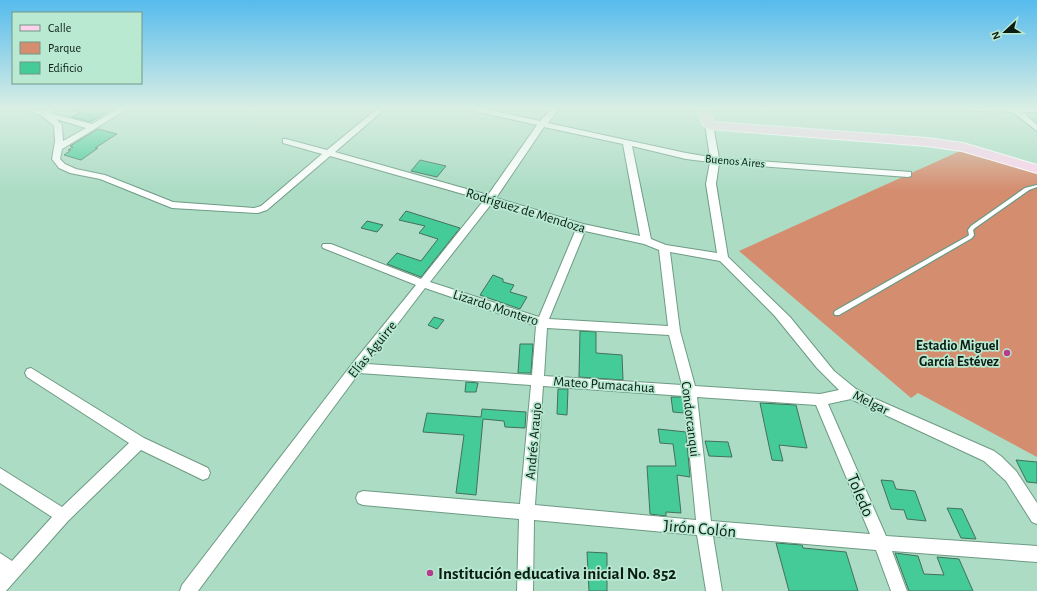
<svg xmlns="http://www.w3.org/2000/svg" width="1037" height="591" viewBox="0 0 1037 591" font-family="'Alegreya Sans',sans-serif">
<style>
.green{fill:#d58d6f}
.building{fill:#44cb97;stroke:#44705c}
.lines{fill:none;stroke-linecap:round;stroke-linejoin:round}
.service-casing{stroke:#6d9a84;stroke-width:2.5}
.minor-casing{stroke:#6d9a84;stroke-width:2}
.primary-casing{stroke:#fff;stroke-width:2}
.service{fill:#fff;fill-rule:evenodd}
.minor{fill:#fff;fill-rule:evenodd}
.primary{fill:#fcd3eb;fill-rule:evenodd}
.poi-dot{fill:#b53b8d;stroke:#b9e9d1;stroke-width:1.5}
.labels{text-anchor:middle;stroke-width:3.5;stroke-linejoin:round;paint-order:stroke}
.far-street-label{font-size:12px;fill:#0a1c14;stroke:#b9e9d1}
.street-label{font-size:14px;fill:#0a1c14;stroke:#b9e9d1}
.poi-label{font-size:14px;font-weight:bold;fill:#0a1c14;stroke:#b9e9d1;text-anchor:end}
.near-street-label{font-size:17px;fill:#0a1c14;stroke:#b9e9d1}
.near-poi-label{font-size:17px;font-weight:bold;fill:#0a1c14;stroke:#b9e9d1;text-anchor:start}
</style>
<rect width="100%" height="100%" fill="#acdcc4"/>
<path class="green" d="M960,151L1037,173V457L918,393L911,398L739,251Z"/>
<g class="building">
<path d="M68,108H115L90,122L72,117L80,113Z"/>
<path d="M98,129L117,134L95,148H98L81,160L64,155L71,150H68L73,147L70,146Z"/>
<path d="M420,160L446,166L437,177L411,171Z"/>
<path d="M406,211L460,228L421,277L387,264L397,253L421,261L438,239L419,233L425,226L399,220Z"/>
<path d="M367,221L383,225L377,232L361,228Z"/>
<path d="M493,275L503,279V282L514,285L510,292L527,297L520,309L480,295Z"/>
<path d="M434,317L444,320L437,329L428,325Z"/>
<path d="M580,331L596,332V353L622,355L623,380L579,377Z"/>
<path d="M520,344H533L531,373H518Z"/>
<path d="M466,382L478,383L476,392H465Z"/>
<path d="M558,389H568L567,415L557,414Z"/>
<path d="M671,397H683L684,413L673,412Z"/>
<path d="M760,403L796,405L807,448L779,445L783,461L772,460Z"/>
<path d="M482,409L526,412L525,428L505,427L504,421L483,419L476,495L456,493L464,435L423,432L427,413L481,417Z"/>
<path d="M658,429L686,432L690,477L677,475L681,513L666,512V516L650,514L647,466H676L673,444L660,443Z"/>
<path d="M705,441L728,442L732,457L709,456Z"/>
<path d="M1016,460L1037,462V483L1027,482Z"/>
<path d="M881,480L893,481L896,489L915,491L926,521L907,519L904,510L891,509Z"/>
<path d="M947,508L962,509L976,539L961,538Z"/>
<path d="M776,543L802,545L803,548L846,552L858,591H789Z"/>
<path d="M587,552L607,553V591H589Z"/>
<path d="M895,553L918,556L924,574L944,575L937,557L959,559L973,591H909Z"/>
</g>
<g class="lines">
<defs>
<path id="service" d="M1037,185V187L1029,190L975,228L973,230L974,235L972,238L839,315H835L834,313L835,311L968,236L969,235L968,230L971,226L1025,188Z"/>
<g id="minor">
<path d="M20,108C28,107 33,110 41,110C46,111 52,108 58,108L50,113L92,124L120,108H129L62,149L60,159L65,164L76,169L105,175L173,202L254,208L261,206L322,154L283,143V139H286L327,150L378,108H386L335,152L488,195L537,125L469,110L468,108H480L540,121L552,108H560L548,123L686,153L710,157L705,125L709,123L713,125L719,158L911,172V176L908,177L719,163L716,184L728,257L790,317L834,371L856,389L871,397L994,451L1002,457L1016,471L1037,503V524L1032,522L1006,481L984,461L851,399L828,404L886,536L1037,546V562L892,551L907,591H891L876,550L713,536L722,591H706L697,535L534,520L533,591H517L519,519L363,505L358,503L356,498L358,493L363,491L520,504L531,385L359,373L198,591H180L182,585L352,364L416,285L323,248L322,246L323,244H331L421,279L484,200L330,156L267,210L258,213L172,208L100,179L70,173L59,168L52,159L55,141L54,126L41,115ZM56,119L86,128L63,141L62,125ZM544,127L623,144L640,236L583,224L496,198ZM632,146L686,159L710,162L706,184L717,253L666,245L651,239ZM492,203L576,229L539,317L430,282ZM585,231L644,244L659,250L668,326L549,319ZM670,252L720,261L774,315L817,368L839,390L820,394L695,386L680,331ZM425,288L536,326L532,375L367,364ZM547,328L669,335L682,385L544,376ZM543,386L684,396L696,520L535,505ZM697,397L816,405L870,534L711,521Z"/>
<path d="M699,108H750L746,110H703Z"/>
<path d="M945,108H1037V112H1023L1037,125V131L1013,112L949,110Z"/>
<path d="M31,368L144,438L208,468L210,473L208,478L203,480L141,450L68,521L6,591H0V553L12,561L52,517L0,483V468L62,507L129,443L27,377L25,373L27,369Z"/>
</g>
<path id="primary" d="M697,108H709L714,122L927,138L963,143L1037,165V173L962,151L927,146L709,129L703,125Z"/>
</defs>
<use href="#service" class="service-casing"/>
<use href="#minor" class="minor-casing"/>
<use href="#primary" class="primary-casing"/>
<use href="#service" class="service"/>
<use href="#minor" class="minor"/>
<use href="#primary" class="primary"/>
</g>
<linearGradient id="sky" x2="0" y2="1"><stop stop-color="#56bbed"/><stop offset="0.57" stop-color="#daefe4"/><stop offset="1" stop-color="#daefe4" stop-opacity="0"/></linearGradient>
<rect width="1037" height="190" fill="url(#sky)"/>
<g class="poi-dot">
<circle cx="1007" cy="353" r="4"/>
<circle cx="430" cy="573" r="4"/>
</g>
<g class="labels">
<g class="far-street-label">
<text transform="translate(735 161) rotate(5)" y="4">Buenos Aires</text>
</g>
<g class="street-label">
<text transform="translate(526 210) rotate(17)" y="5">Rodríguez de Mendoza</text>
<text transform="translate(496 307) rotate(18)" y="5">Lizardo Montero</text>
<text transform="translate(372 349) rotate(-51)" y="5">Elías Aguirre</text>
<text transform="translate(604 384) rotate(4)" y="5">Mateo Pumacahua</text>
<text transform="translate(871 402) rotate(26)" y="5">Melgar</text>
<text transform="translate(691 419) rotate(83)" y="5">Condorcanqui</text>
<text transform="translate(533 441) rotate(-85)" y="5">Andrés Araujo</text>
</g>
<g class="poi-label">
<text x="999" y="350">Estadio Miguel<tspan x="999" dy="16">García Estévez</tspan></text>
</g>
<g class="near-street-label">
<text transform="translate(861 495) rotate(67)" y="6">Toledo</text>
<text transform="translate(700 528) rotate(5)" y="6">Jirón Colón</text>
</g>
<g class="near-poi-label">
<text x="438" y="579">Institución educativa inicial No. 852</text>
</g>
</g>
<rect x="12" y="12" width="130" height="72" fill="#b9e9d1" stroke="#739785"/>
<rect x="20" y="25" width="20" height="6" fill="#fcd3eb" stroke="#739785"/>
<text x="48" y="32" font-size="12" fill="#0a1c14">Calle</text>
<rect x="20" y="42" width="20" height="12" fill="#d58d6f" stroke="#739785"/>
<text x="48" y="52" font-size="12" fill="#0a1c14">Parque</text>
<rect x="20" y="62" width="20" height="12" fill="#44cb97" stroke="#739785"/>
<text x="48" y="72" font-size="12" fill="#0a1c14">Edificio</text>
<g transform="translate(1005 32) rotate(248)" stroke="#b9e9d1" stroke-width="3" paint-order="stroke">
<path d="M0-3L7 15L0 10L-7 15Z" fill="#0a1c14"/>
<text y="-6" font-size="11" font-weight="bold" text-anchor="middle" fill="#0a1c14">N</text>
</g>
</svg>
